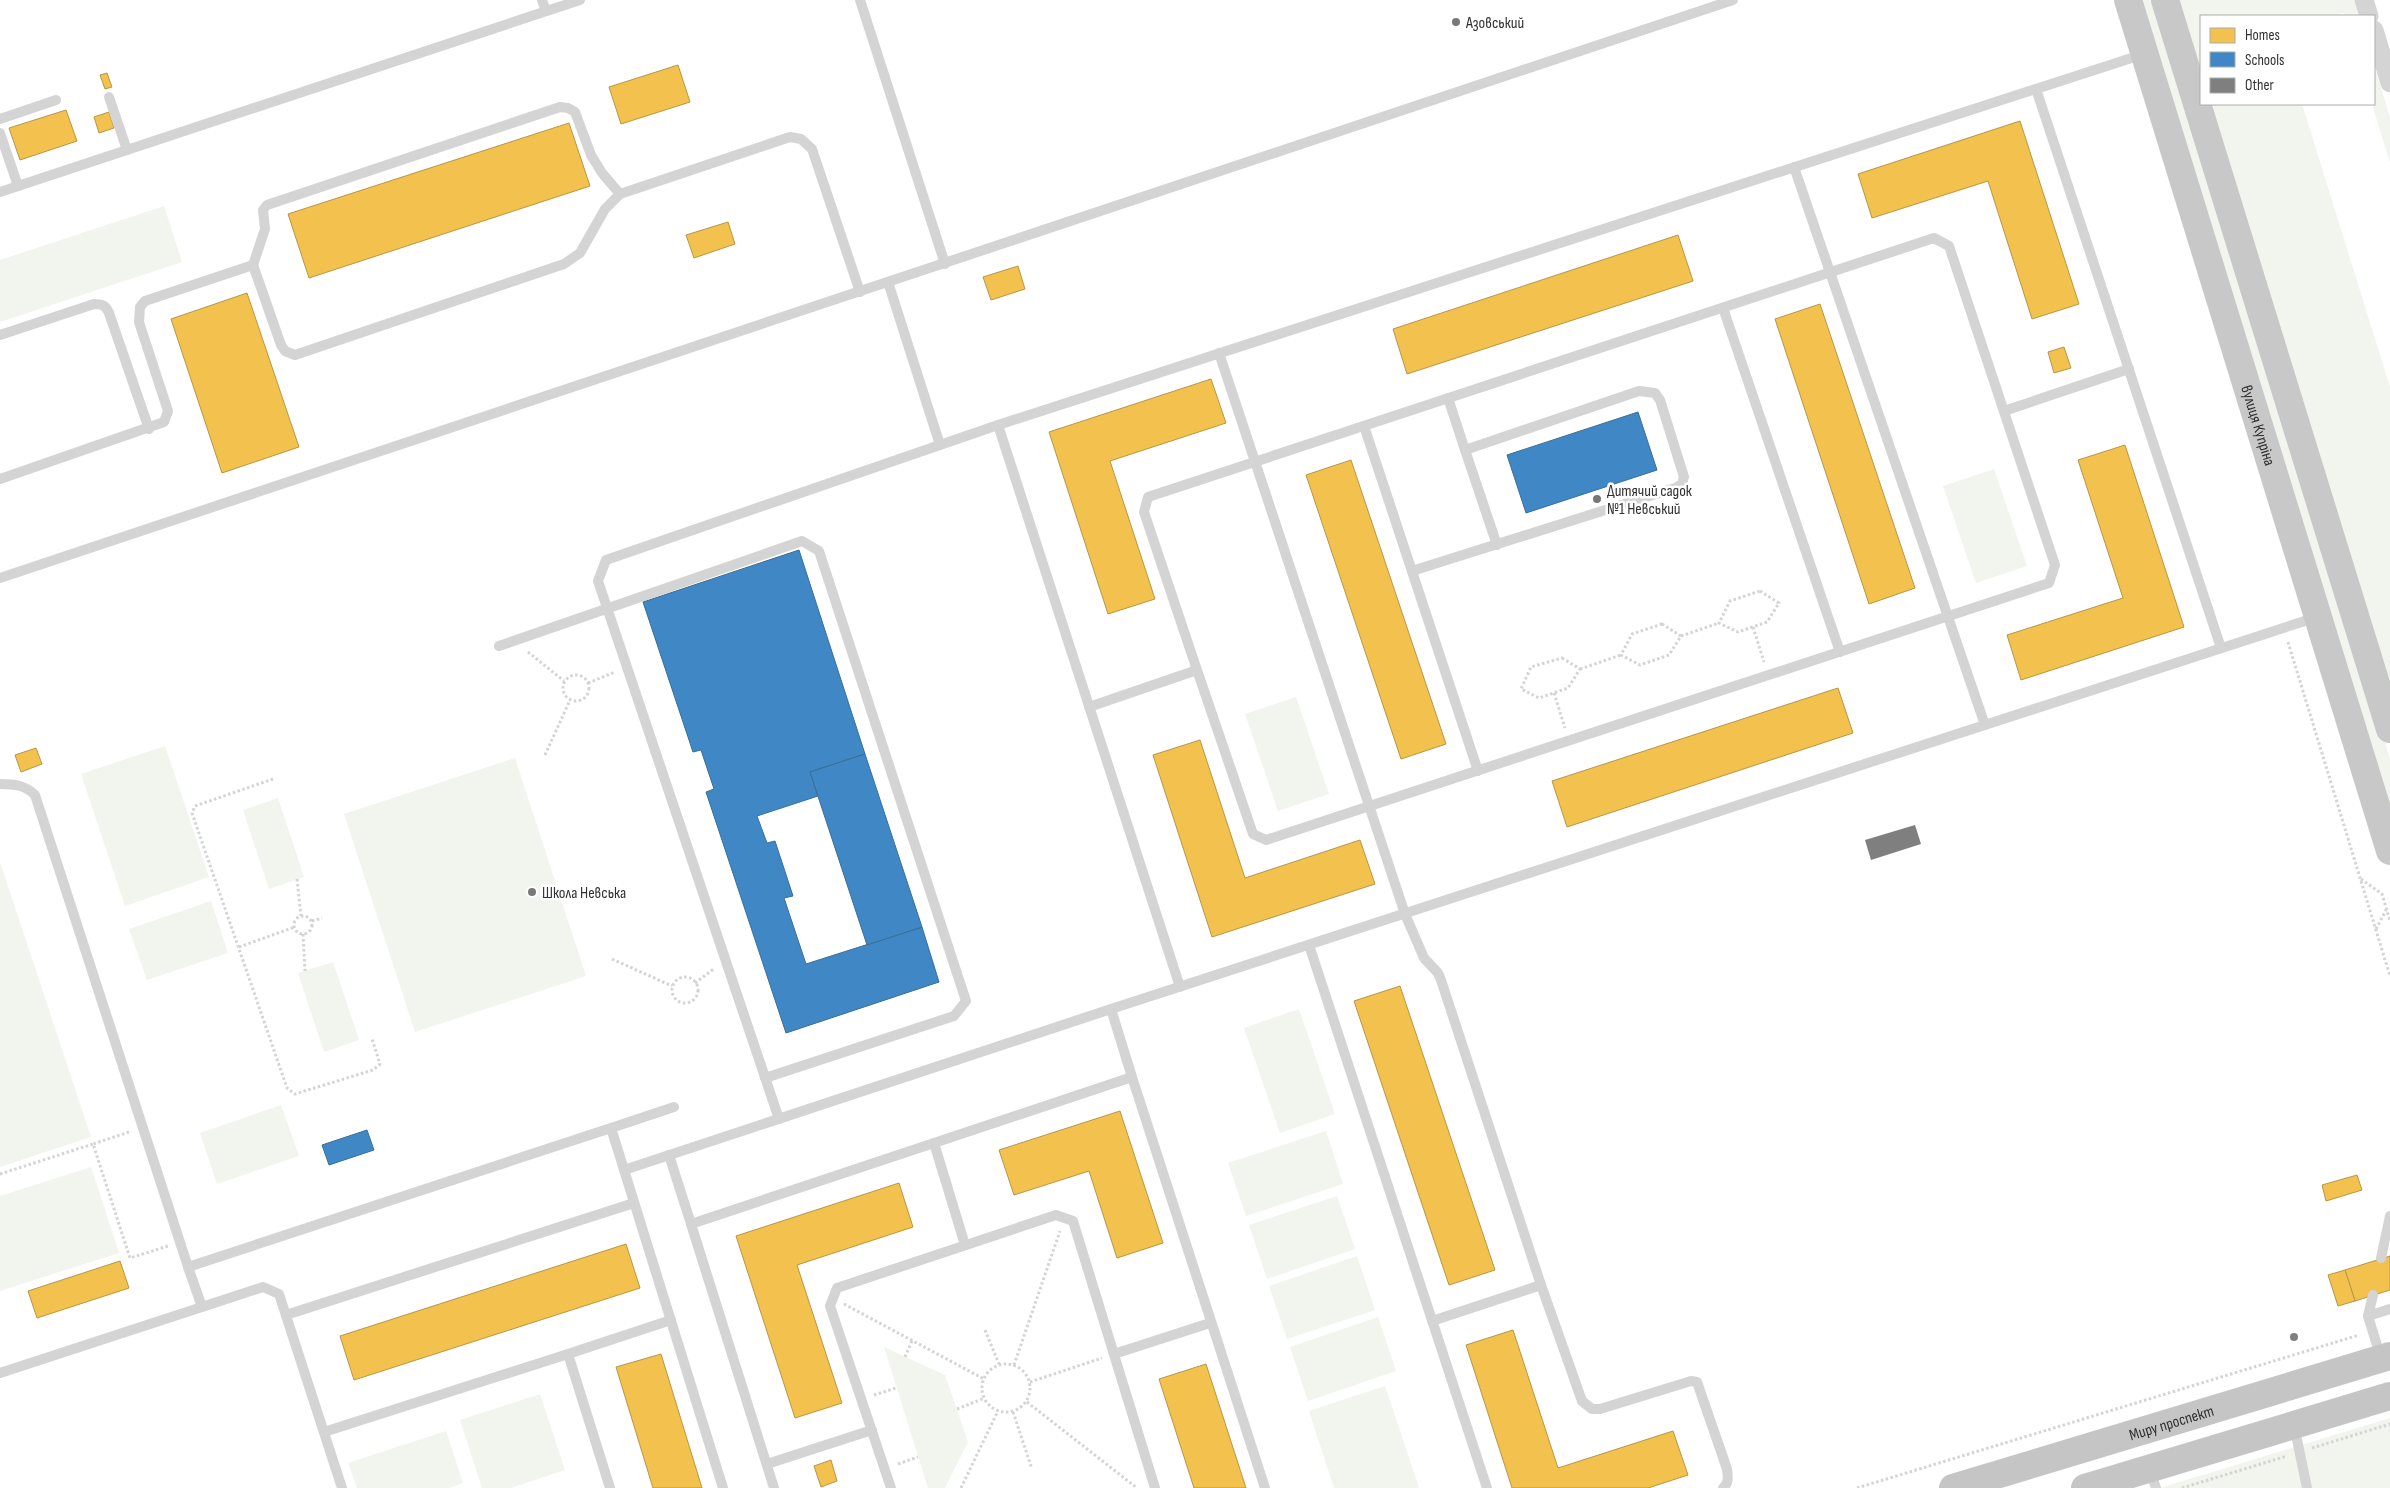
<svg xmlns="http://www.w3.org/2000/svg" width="2390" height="1488" viewBox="0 0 2390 1488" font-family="'Sofia Sans Condensed',sans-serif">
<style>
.green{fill:#f2f5ed}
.homes{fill:#f2c14e;stroke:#b89645}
.schools{fill:#3f88c5;stroke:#3a6e98}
.building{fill:#7f7f7f}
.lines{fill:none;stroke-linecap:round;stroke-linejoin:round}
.path{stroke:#d4d4d4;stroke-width:3;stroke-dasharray:2.5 2.5;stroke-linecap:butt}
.service{stroke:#d4d4d4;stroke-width:10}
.minor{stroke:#d4d4d4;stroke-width:19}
.primary{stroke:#c8c8c8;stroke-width:28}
.trunk{stroke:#c5c5c5;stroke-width:28}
.poi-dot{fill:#787878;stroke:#fff;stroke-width:2}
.labels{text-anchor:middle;stroke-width:5;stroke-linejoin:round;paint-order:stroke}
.poi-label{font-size:16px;fill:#303030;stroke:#fff;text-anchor:start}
.street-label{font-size:16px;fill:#303030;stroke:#fff}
</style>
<rect width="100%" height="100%" fill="#fff"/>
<g class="green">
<path d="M2137,0H2156L2390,759V821Z"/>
<path d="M2178,0H2354L2359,16H2345L2343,13L2333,16H2201V76Z"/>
<path d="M2374,65L2390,117V163L2372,104H2374Z"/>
<path d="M2210,104H2302L2390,387V687Z"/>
<path d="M164,206L182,262L0,322V260Z"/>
<path d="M1994,469L2027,566L1976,583L1943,486Z"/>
<path d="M1296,697L1329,794L1278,811L1245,714Z"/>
<path d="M165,746L209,877L125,906L81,774Z"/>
<path d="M515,758L586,976L415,1032L344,814Z"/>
<path d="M278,798L304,877L269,889L243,810Z"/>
<path d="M0,862L91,1137L0,1167Z"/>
<path d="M211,901L228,953L147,980L129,929Z"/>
<path d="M333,962L359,1040L324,1052L298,973Z"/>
<path d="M1299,1009L1335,1114L1280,1133L1244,1028Z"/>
<path d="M281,1105L299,1156L217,1184L200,1133Z"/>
<path d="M1326,1131L1343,1184L1246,1216L1228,1163Z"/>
<path d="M91,1167L119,1253L0,1291V1196Z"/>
<path d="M1337,1196L1355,1249L1267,1279L1249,1225Z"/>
<path d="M1357,1256L1375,1310L1287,1339L1269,1286Z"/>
<path d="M1378,1317L1396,1371L1308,1401L1290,1347Z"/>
<path d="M884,1347L945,1375L968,1442L945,1488H928Z"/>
<path d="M1385,1386L1419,1488H1334L1309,1411Z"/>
<path d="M540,1394L565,1470L511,1488H482L460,1420Z"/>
<path d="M2390,1418V1488H2160Z"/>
<path d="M446,1431L463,1483L449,1488H357L348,1463Z"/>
</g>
<g class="homes">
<path d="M678,65L690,102L621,124L609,87Z"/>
<path d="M107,73L112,87L105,89L100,75Z"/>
<path d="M66,110L77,141L20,160L9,128Z"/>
<path d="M109,112L114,128L99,133L94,117Z"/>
<path d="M2020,121L2079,304L2032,319L1988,181L1872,218L1858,174Z"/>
<path d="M569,123L590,186L309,278L288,214Z"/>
<path d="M728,222L735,244L694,258L686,235Z"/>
<path d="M1678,235L1693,281L1407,374L1393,329Z"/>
<path d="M1018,266L1025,289L991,300L983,277Z"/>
<path d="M247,293L299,447L222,473L171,319Z"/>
<path d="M1820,304L1915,588L1869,604L1775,319Z"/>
<path d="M2064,347L2071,368L2054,373L2048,352Z"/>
<path d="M1211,379L1226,423L1110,461L1155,599L1108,614L1049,432Z"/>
<path d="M2125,445L2184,627L2021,680L2007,635L2123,598L2078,460Z"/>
<path d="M1351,460L1446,744L1401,759L1306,475Z"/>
<path d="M1838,688L1853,733L1567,827L1552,781Z"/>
<path d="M1200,740L1245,878L1360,840L1375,884L1212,937L1153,755Z"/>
<path d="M36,748L42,764L21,772L15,755Z"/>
<path d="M1400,986L1495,1270L1449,1285L1354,1001Z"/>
<path d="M1120,1111L1163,1243L1117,1258L1089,1171L1014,1195L999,1150Z"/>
<path d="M2357,1175L2362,1190L2326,1201L2322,1185Z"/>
<path d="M899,1183L913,1227L797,1265L842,1403L795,1418L736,1236Z"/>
<path d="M626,1244L640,1288L354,1380L340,1336Z"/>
<path d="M2390,1256V1290L2355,1301L2345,1270Z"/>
<path d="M120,1261L129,1288L37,1318L28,1291Z"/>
<path d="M2345,1270L2355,1301L2338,1306L2328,1275Z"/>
<path d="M1513,1330L1558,1468L1673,1431L1688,1475L1648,1488H1512L1466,1345Z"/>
<path d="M661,1354L702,1488H653L616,1367Z"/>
<path d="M1206,1364L1246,1488H1194L1159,1379Z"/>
<path d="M831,1460L837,1481L821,1487L814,1466Z"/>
</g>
<g class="schools">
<path d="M1638,412L1657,470L1526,513L1507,455Z"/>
<path d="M799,550L865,754L810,772L818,796L757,816L767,843L775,841L793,896L784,898L806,964L922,927L939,982L786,1033L706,792L714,789L701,750L693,752L643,602Z"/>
<path d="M865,754L922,927L867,945L810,772Z"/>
<path d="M367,1130L374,1150L329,1165L322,1145Z"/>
</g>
<g class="building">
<path d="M1915,825L1921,844L1871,860L1865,840Z"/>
<circle cx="2294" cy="1337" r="4"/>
</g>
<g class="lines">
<g class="path">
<path d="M1760,591L1779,603L1767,622L1738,632L1719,623L1730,601Z"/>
<path d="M1662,624L1681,636L1669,655L1640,665L1621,655L1632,634Z"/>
<path d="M1753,627L1764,662"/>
<path d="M1681,636L1719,623"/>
<path d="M2288,642L2390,976"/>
<path d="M528,652L564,681"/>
<path d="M1562,658L1580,669L1568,688L1539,698L1521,689L1531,667Z"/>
<path d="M1580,669L1621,655"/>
<circle cx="576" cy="688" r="13"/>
<path d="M588,683L615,672"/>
<path d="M1554,693L1565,728"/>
<path d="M545,755L570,700"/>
<path d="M273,779L195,806L192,813L287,1088L295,1094L373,1070L380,1064L372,1039"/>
<path d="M297,879L301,916"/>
<path d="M2361,879L2382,894L2390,921"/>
<circle cx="303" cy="925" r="9"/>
<path d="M312,921L322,918"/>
<path d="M2376,929L2386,910"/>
<path d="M303,934L305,971"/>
<path d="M239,947L295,927"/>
<path d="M612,959L672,986"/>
<circle cx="685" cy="990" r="13"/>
<path d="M695,983L715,968"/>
<path d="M129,1132L93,1144L130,1258L168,1246"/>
<path d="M0,1174L93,1144"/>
<path d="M844,1304L984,1379"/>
<path d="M985,1330L999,1364"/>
<path d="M905,1357L912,1341"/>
<circle cx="1006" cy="1388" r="24"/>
<path d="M1014,1365L1060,1231"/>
<path d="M1030,1382L1102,1358"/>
<path d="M874,1395L896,1388"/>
<path d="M1027,1402L1137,1488"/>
<path d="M957,1409L985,1398"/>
<path d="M1013,1412L1032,1469"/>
<path d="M2312,1448L2390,1424"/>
<path d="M898,1464L918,1457"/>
<path d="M961,1488L998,1411"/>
<path d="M1857,1488L2359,1335"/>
<path d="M2182,1488L2287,1456"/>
</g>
<g class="service">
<path d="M542,0L546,11"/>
<path d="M860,0L945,264"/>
<path d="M2036,89L2221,648"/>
<path d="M109,97L127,150"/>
<path d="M0,119L56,100"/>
<path d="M0,133L18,186"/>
<path d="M1794,167L1985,725"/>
<path d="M0,192L580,0"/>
<path d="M253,265L265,229L263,210L267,205L560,107L568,108L575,112L591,155L602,173L620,194"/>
<path d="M888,282L940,445"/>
<path d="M1723,308L1840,652"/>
<path d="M0,335L94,304C103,304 106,306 109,313L149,429"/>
<path d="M1219,353L1405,914L1424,958L1438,973L1441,980L1541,1285L1582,1401L1592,1409H1600L1691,1381L1697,1382L1727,1469C1728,1477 1729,1483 1723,1488"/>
<path d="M2004,411L2129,369"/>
<path d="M998,425L1180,987"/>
<path d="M1364,426L1478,771"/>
<path d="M1465,450L1497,545"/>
<path d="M0,479L164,422L168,411L139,322L140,307L145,301L253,265L281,345L285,351L295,355L564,264L580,253L605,209L620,194L790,137L801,139L812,149L860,292"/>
<path d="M1412,571L1675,488L1682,484L1684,477L1660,400L1655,393L1639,391L1465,450L1448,398"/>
<path d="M0,578L1733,0"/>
<path d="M499,646L802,541L819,551L966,1001L954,1016L765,1078"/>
<path d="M1089,707L1197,670L1144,512L1148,497L1934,238L1949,246L2055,565L2049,583L1266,840L1253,834L1197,670"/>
<path d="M0,784C14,784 25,785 35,795L188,1267L611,1128"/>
<path d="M1309,945L1487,1488"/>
<path d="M1111,1009L1132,1077"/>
<path d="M674,1107L611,1128L723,1488"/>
<path d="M779,1119L598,581L606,560L998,425L2144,54"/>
<path d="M934,1143L965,1245"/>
<path d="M669,1155L691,1224"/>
<path d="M624,1170L1111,1009L2317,617"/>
<path d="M2381,1258L2390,1216"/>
<path d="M188,1267L202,1307L263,1287L279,1294L342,1488"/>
<path d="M2373,1295L2368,1316L2381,1358"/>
<path d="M286,1315L634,1203"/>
<path d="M2368,1316L2390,1309"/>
<path d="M1432,1321L1541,1285"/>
<path d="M1114,1354L1210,1323"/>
<path d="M0,1373L202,1307"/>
<path d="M2294,1425L2307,1488"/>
<path d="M324,1432L568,1354"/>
<path d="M767,1464L872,1430"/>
<path d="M2150,1470L2156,1488"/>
<path d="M610,1488L568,1354L671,1320"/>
<path d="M774,1488L691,1224L1132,1077L1265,1488"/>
<path d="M891,1488L830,1306L837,1288L1056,1215L1073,1221L1155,1488"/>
</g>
<g class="minor">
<path d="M2364,0L2369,16"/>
<path d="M2374,30L2390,83"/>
</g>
<g class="primary">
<path id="s1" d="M2128,0L2390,851"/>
<path d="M2165,0L2390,729"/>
</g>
<g class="trunk">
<path id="s2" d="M1953,1488L2390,1356"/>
<path d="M2085,1488L2390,1396"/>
</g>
</g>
<g class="poi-dot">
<circle cx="1456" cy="22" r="5"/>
<circle cx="1597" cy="499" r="5"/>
<circle cx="532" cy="892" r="5"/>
</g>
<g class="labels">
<g class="poi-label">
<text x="1466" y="28">Азовський</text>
<text x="1607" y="496">Дитячий садок<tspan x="1607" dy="18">№1 Невський</tspan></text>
<text x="542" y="898">Школа Невська</text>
</g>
<g class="street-label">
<text dy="6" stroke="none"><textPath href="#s1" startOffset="445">вулиця Купріна</textPath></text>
<text dy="6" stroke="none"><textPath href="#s2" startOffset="228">Миру проспект</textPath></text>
</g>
</g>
<rect x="2200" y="15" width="175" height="90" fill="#ffffff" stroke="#acacac"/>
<rect x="2210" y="28" width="25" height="15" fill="#f2c14e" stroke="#acacac"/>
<text x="2245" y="40" font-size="15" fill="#303030">Homes</text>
<rect x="2210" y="52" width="25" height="15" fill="#3f88c5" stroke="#acacac"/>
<text x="2245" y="65" font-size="15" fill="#303030">Schools</text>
<rect x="2210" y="78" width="25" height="15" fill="#7f7f7f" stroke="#acacac"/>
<text x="2245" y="90" font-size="15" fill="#303030">Other</text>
</svg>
